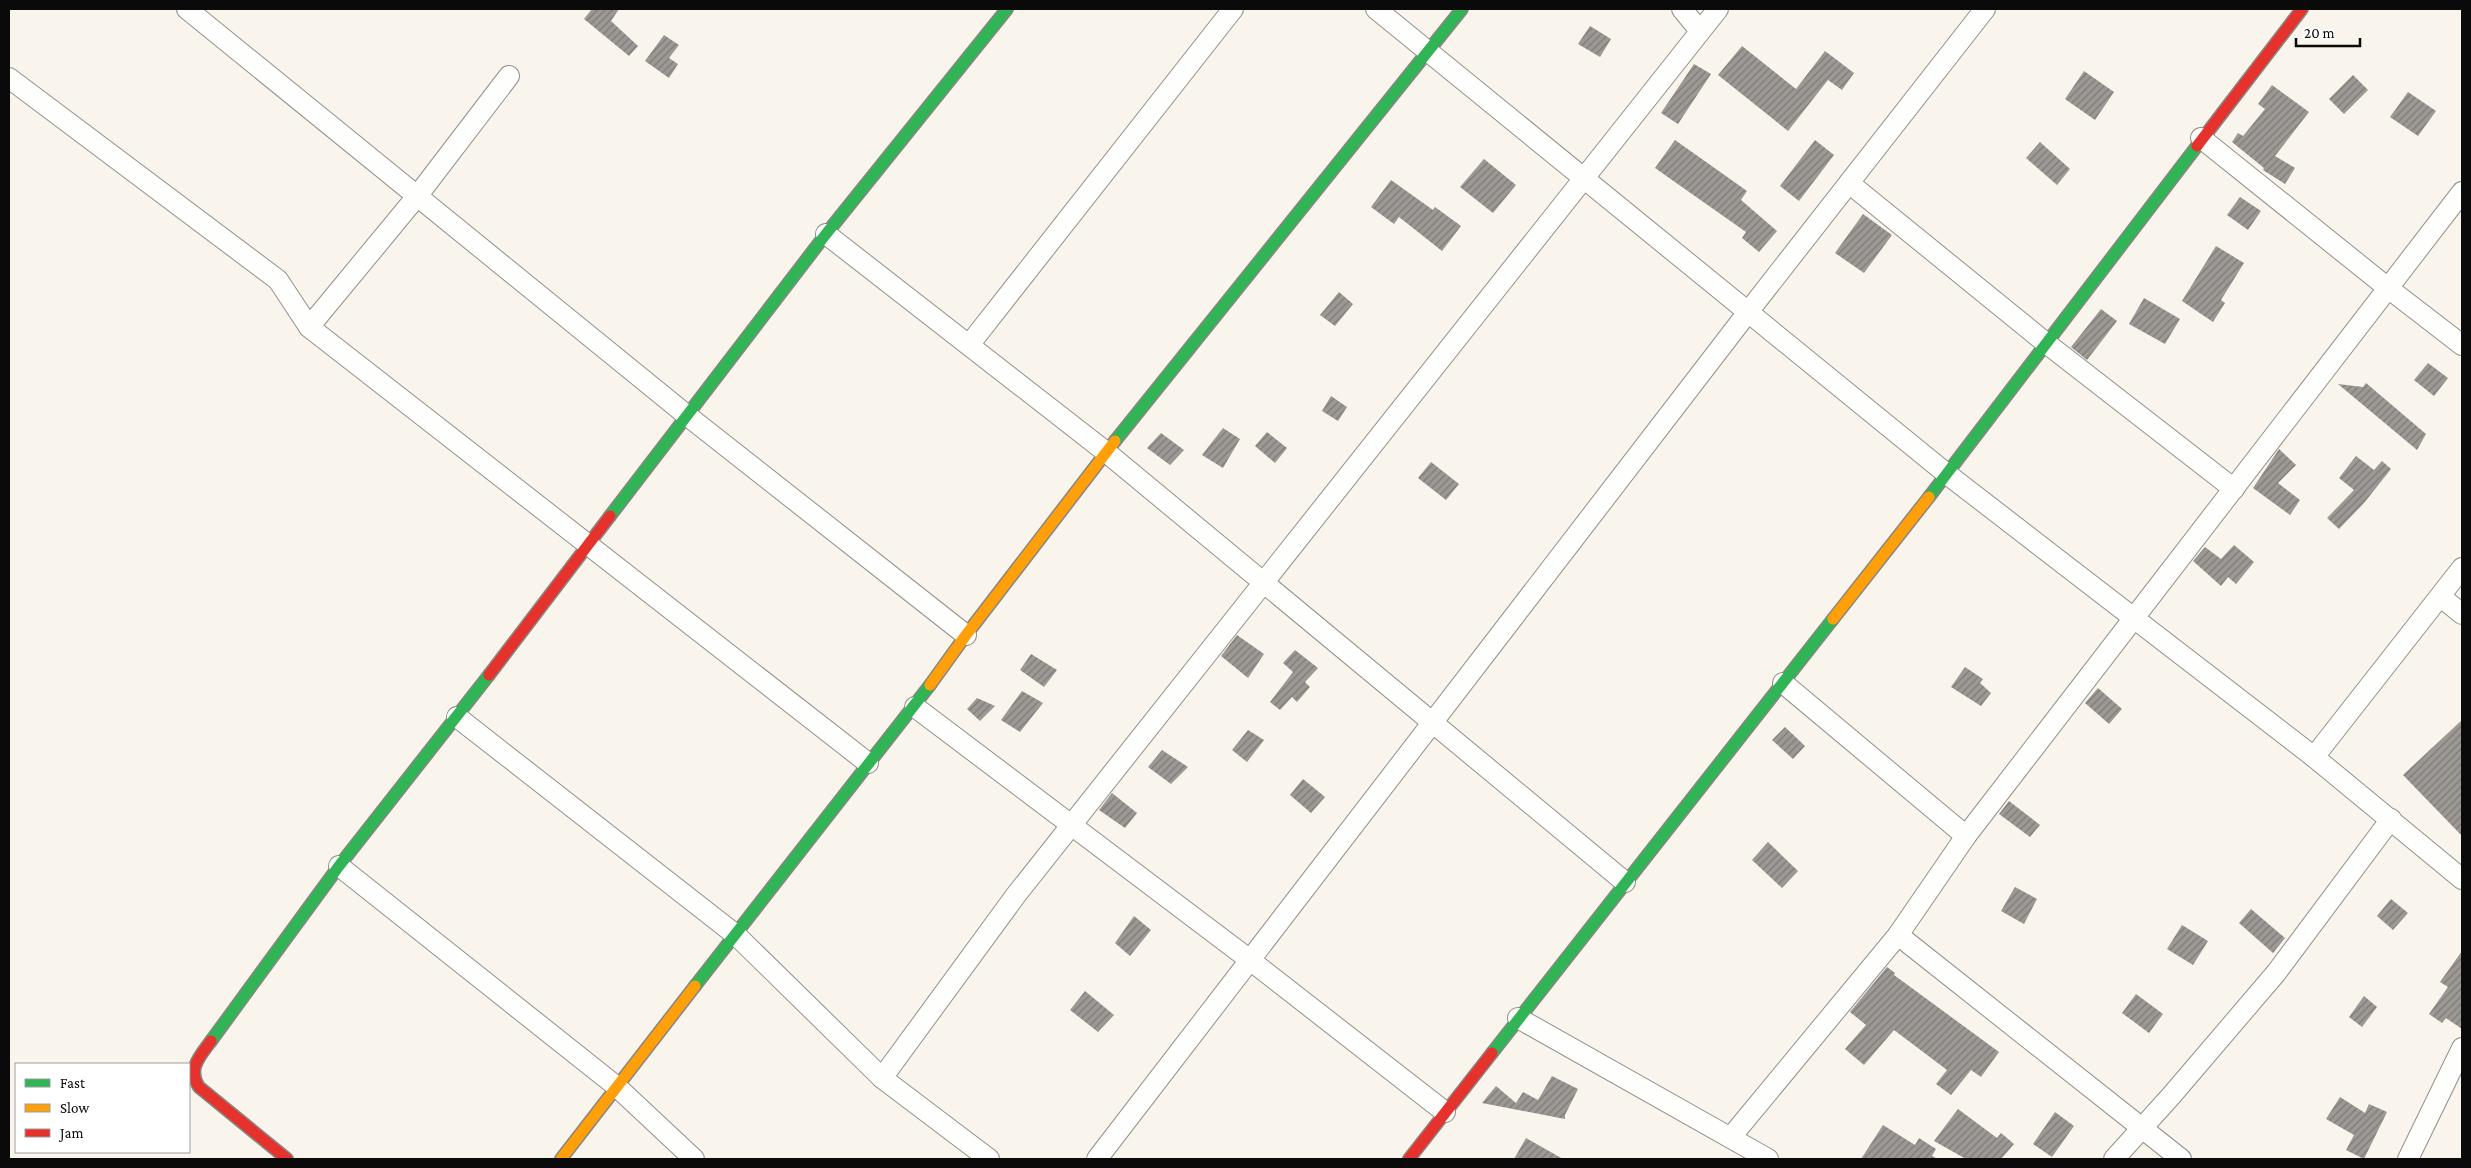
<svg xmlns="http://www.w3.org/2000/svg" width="2471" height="1168" viewBox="0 0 2471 1168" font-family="'Crimson Pro',serif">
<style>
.building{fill:url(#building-hatch)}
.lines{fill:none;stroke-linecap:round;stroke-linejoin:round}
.street-casing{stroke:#92908c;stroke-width:22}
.fast-casing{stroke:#888683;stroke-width:14}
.slow-casing{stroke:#888683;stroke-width:14}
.jam-casing{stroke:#888683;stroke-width:14}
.street{stroke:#fefefc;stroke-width:20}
.fast{stroke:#30b455;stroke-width:11}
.slow{stroke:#ff9f0a;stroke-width:11}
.jam{stroke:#e5322d;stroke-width:11}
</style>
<defs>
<pattern id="building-hatch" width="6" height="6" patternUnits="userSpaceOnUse" patternTransform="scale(1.25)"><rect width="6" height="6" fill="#9c9894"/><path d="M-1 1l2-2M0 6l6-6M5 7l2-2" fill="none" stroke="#7d7a77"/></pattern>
</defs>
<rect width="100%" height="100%" fill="#f9f5ed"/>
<g class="building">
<path d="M592,9H619L611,21L638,46L629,56L584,19Z"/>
<path d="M1590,26L1611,39L1600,57L1578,44Z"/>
<path d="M664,35L679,45L669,58L678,64L669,78L645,61Z"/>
<path d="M1742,46L1796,89L1825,51L1854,73L1842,90L1828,80L1788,131L1718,75Z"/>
<path d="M1694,64L1711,74L1678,124L1661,113Z"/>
<path d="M2084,71L2114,92L2095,120L2065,99Z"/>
<path d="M2353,75L2368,90L2344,114L2329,99Z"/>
<path d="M2272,85L2309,112L2275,156L2295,168L2285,184L2263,170L2264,168L2232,142L2238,133L2243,136L2265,109L2258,104Z"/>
<path d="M2408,92L2436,111L2418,136L2390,117Z"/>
<path d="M1675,140L1747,191L1741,200L1777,231L1759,252L1742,238L1746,232L1655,168Z"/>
<path d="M1815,140L1834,155L1799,201L1780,186Z"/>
<path d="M2040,142L2070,169L2057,185L2026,158Z"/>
<path d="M1484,159L1516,185L1493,213L1460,187Z"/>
<path d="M1391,180L1433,210L1435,207L1461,226L1442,251L1399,217L1394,224L1371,207Z"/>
<path d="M2240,197L2261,211L2248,230L2227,215Z"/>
<path d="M1863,214L1892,235L1864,273L1835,253Z"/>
<path d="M2216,246L2244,263L2221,300L2225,303L2213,322L2182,301Z"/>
<path d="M1339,292L1353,304L1335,326L1320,315Z"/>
<path d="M2144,298L2180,319L2165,344L2129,324Z"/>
<path d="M2101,309L2117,321L2087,360L2071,347Z"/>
<path d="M2428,363L2448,378L2434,396L2414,380Z"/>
<path d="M2366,383L2426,434L2417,450L2338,384L2363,387Z"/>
<path d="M1331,396L1347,407L1338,421L1322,411Z"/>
<path d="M1223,428L1240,439L1223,468L1202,455Z"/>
<path d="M1267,432L1287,448L1275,463L1255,446Z"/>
<path d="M1161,433L1184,450L1170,465L1147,448Z"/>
<path d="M2279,449L2296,465L2278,483L2300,500L2290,515L2253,488Z"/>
<path d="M2356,456L2374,470L2382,461L2391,469L2364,503L2339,529L2327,518L2354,490L2339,478Z"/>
<path d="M1431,462L1459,484L1446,500L1418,478Z"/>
<path d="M2234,545L2254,562L2236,584L2228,577L2221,586L2193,561L2205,547L2221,559Z"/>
<path d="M1237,635L1264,654L1248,678L1221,656Z"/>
<path d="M1295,650L1318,668L1305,682L1310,687L1297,702L1292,697L1280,710L1270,702L1293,672L1283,663Z"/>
<path d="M1031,654L1057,670L1044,687L1020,670Z"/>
<path d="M1965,667L1983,679L1980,683L1991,693L1981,706L1951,687Z"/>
<path d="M2098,688L2122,709L2109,724L2085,703Z"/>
<path d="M1022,691L1043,703L1020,732L1001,720Z"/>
<path d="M977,698L995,706L980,721L967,709Z"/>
<path d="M2462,720V836L2403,775Z"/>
<path d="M1785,727L1805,746L1793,759L1772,740Z"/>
<path d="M1248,730L1264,740L1247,762L1232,750Z"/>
<path d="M1162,750L1188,767L1171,784L1148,767Z"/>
<path d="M1303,779L1325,797L1311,813L1290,795Z"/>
<path d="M1112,793L1137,813L1125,828L1099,810Z"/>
<path d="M2009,801L2040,825L2030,837L1999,814Z"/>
<path d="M1768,842L1798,871L1782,888L1752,860Z"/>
<path d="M2015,887L2037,899L2024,924L2001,911Z"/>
<path d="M2391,899L2408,913L2393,930L2377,916Z"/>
<path d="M2251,909L2285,938L2273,953L2239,923Z"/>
<path d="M1134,916L1151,930L1130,956L1115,943Z"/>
<path d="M2182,925L2208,941L2193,965L2167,949Z"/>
<path d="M2462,951V1029L2446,1018L2442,1023L2429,1014L2448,987L2440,982Z"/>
<path d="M1887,967L1895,973L1894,975L1999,1052L1981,1077L1971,1070L1951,1095L1936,1084L1947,1070L1894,1030L1864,1065L1845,1049L1866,1025L1850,1012Z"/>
<path d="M1085,991L1114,1015L1098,1032L1070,1010Z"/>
<path d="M2136,994L2163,1014L2149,1033L2122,1013Z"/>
<path d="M2364,996L2377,1007L2362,1027L2349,1017Z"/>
<path d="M1552,1076L1578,1089L1565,1115V1119L1482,1103L1496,1086L1516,1103L1523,1092L1538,1100Z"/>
<path d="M2340,1097L2365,1113L2369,1104L2387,1112L2364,1159L2346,1150L2354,1135L2326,1119Z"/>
<path d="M1958,1109L1997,1138L2001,1133L2014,1144L2001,1159H1966L1934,1141Z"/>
<path d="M2055,1112L2074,1126L2052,1157L2033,1144Z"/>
<path d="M1883,1125L1915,1145L1919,1138L1936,1149L1932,1156L1938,1159H1861Z"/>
<path d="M1526,1138L1563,1159H1514Z"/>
</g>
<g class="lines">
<defs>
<g id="street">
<path d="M187,9L689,417L966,635"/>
<path d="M1376,9L1947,474L2314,757L2462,879"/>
<path d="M1682,9L1700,31"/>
<path d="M9,78L278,280L309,327L868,763"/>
<path d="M2201,138L2388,288L2462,345"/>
<path d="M1849,183L2046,343L2234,489"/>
<path d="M826,234L1106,452L1625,882"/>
<path d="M309,327L418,195L509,76"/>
<path d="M969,345L1233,9"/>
<path d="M2441,597L2462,614"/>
<path d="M1783,683L1966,836"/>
<path d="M915,707L1250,960L1445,1112"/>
<path d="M457,717L736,935L882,1078L989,1159"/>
<path d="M2314,757L2462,568"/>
<path d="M339,866L616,1086L694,1159"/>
<path d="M1898,935L2181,1159"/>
<path d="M1518,1018L1768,1159"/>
<path d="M882,1078L1016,895L1718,9"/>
<path d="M1731,1137L1898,935L1966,836L2462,192"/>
<path d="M1097,1159L1748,312L1985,9"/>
<path d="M2114,1159L2171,1096L2276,973L2391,819"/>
<path d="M2408,1159L2462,1048"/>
</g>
<g id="fast">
<path d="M1115,441L1462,9"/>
<path d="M1929,497L2197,146"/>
<path d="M610,516L826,234L1007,9"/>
<path d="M695,986L930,685"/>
<path d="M211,1041L339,866L489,675"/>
<path d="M1492,1053L1833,619"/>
</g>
<g id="slow">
<path d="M1833,619L1929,497"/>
<path d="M930,685L966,635L1115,441"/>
<path d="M561,1159L695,986"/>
</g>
<g id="jam">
<path d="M2197,146L2302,9"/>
<path d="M489,675L610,516"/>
<path d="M211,1041C200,1056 187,1069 199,1087L287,1159"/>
<path d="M1409,1159L1492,1053"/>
</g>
</defs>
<use href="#street" class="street-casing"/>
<use href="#fast" class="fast-casing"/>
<use href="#slow" class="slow-casing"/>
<use href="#jam" class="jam-casing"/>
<use href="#street" class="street"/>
<use href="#fast" class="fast"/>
<use href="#slow" class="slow"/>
<use href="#jam" class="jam"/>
</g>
<rect width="2471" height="1168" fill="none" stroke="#0a0a0a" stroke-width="20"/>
<rect x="15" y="1063" width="175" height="90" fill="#ffffff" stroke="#9d9d9d"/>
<rect x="25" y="1079" width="25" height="8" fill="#30b455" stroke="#9d9d9d"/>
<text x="60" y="1088" font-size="15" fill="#0a0a0a">Fast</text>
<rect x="25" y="1104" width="25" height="8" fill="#ff9f0a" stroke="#9d9d9d"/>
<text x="60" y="1113" font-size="15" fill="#0a0a0a">Slow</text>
<rect x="25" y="1129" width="25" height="8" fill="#e5322d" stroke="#9d9d9d"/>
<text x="60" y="1138" font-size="15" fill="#0a0a0a">Jam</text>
<path d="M2296 38v8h64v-8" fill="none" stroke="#0a0a0a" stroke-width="2.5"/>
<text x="2304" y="38" font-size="15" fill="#0a0a0a" stroke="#ffffff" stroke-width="4" paint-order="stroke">20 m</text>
</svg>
